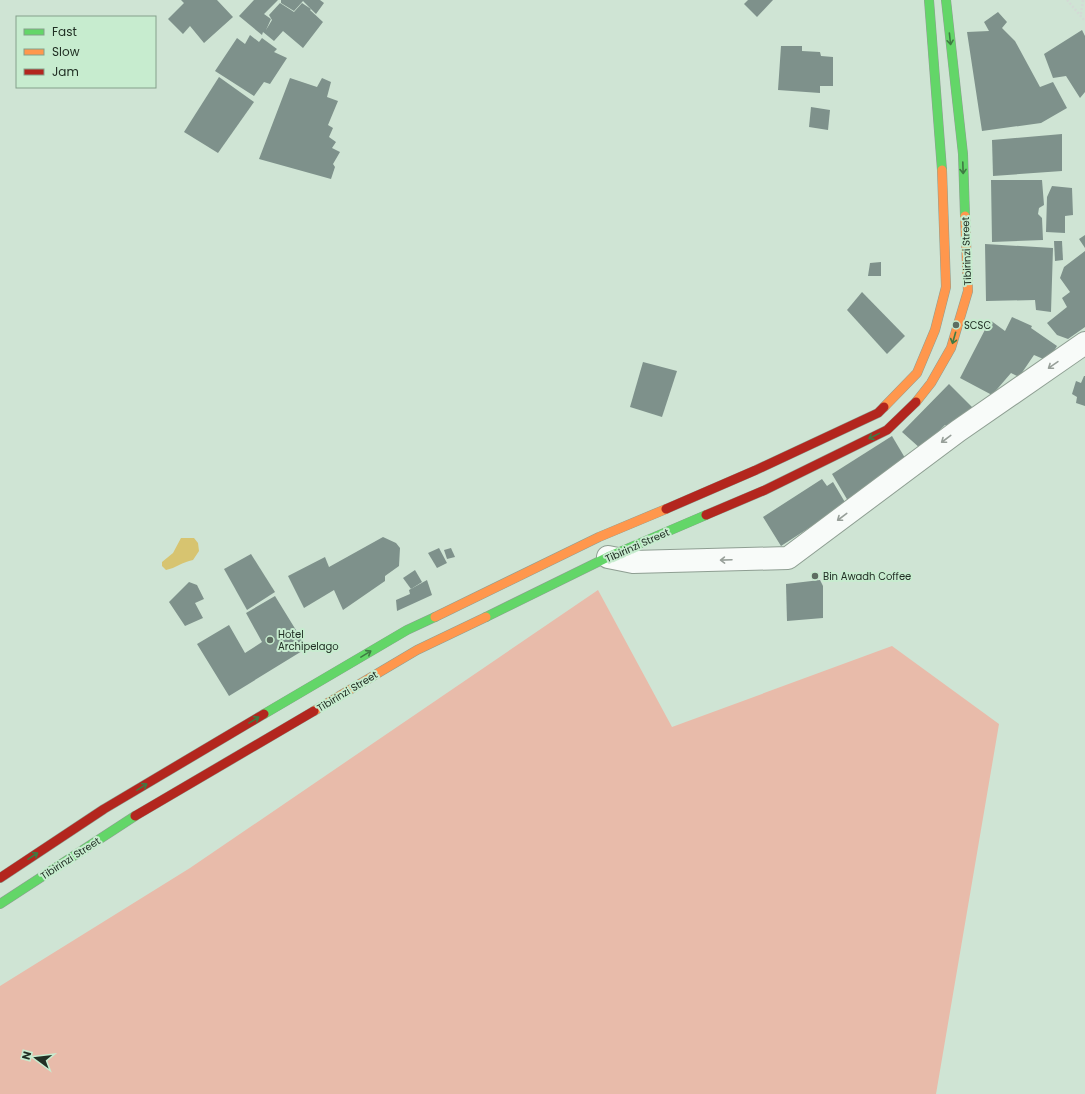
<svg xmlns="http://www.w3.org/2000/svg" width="1085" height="1094" viewBox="0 0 1085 1094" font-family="Poppins,sans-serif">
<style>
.green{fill:#e8bbaa}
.water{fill:#d7c470}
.building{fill:#7e918b}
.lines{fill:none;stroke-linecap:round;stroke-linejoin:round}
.street-casing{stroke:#8e9e92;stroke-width:24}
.fast-casing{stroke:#8e9e92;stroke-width:10}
.slow-casing{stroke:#8e9e92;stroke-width:10}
.jam-casing{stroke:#8e9e92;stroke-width:10}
.path{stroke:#d3dad5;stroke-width:2.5;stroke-dasharray:2 2;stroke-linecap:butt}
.street{stroke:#f8fbf9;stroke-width:22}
.fast{stroke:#63d668;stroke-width:9}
.slow{stroke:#ff974d;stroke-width:9}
.jam{stroke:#b3261e;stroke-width:9}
.oneway{stroke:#3f7a43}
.oneway2{stroke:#979f99}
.poi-dot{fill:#5e6e62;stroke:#c7eccf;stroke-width:1.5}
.labels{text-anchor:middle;stroke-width:4;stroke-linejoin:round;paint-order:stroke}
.street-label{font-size:10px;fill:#212f24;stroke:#c7eccf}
.poi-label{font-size:10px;fill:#212f24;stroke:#c7eccf;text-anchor:start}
</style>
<rect width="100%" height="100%" fill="#cfe4d4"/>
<path class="green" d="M598,590L672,727L892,646L999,724L936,1094H0V986L190,868Z"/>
<path class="water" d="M181,538H194L198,543L199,551L193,560C182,562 176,568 166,570L162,566V562L173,553Z"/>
<g class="building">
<path d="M181,0H217L233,17L204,43L190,26L183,34L168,19L184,3Z"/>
<path d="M254,0H278L264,14L271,19L266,30L272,20L269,15L280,3L294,12L302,3L311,9L310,10L323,22L303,48L283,31L274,41L263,32L262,35L239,16Z"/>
<path d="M281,0H320L324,3L316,14L303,1L294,11L281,3Z"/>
<path d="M748,0H773L757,17L744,4Z"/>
<path d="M998,12L1007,22L1002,28L1015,41L1040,87L1053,82L1067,108L1041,123L982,131L967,32L989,31L984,22Z"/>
<path d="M1082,30L1085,36V92L1080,98L1066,76L1053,78L1044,54Z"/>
<path d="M250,35L259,42L262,38L277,49L274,52L287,58L270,84L264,82L254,96L215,71L237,38L245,44Z"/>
<path d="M781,46H802V51L820,52L821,56L833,57V86H820V93L778,90Z"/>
<path d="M219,77L254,102L218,153L184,132Z"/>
<path d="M290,78L317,87L322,78L331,82L327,97L338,101L328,125L333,128L329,137L336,142L332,148L340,152L333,164L335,167L331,179L259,159Z"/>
<path d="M811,107L830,110L828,130L809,127Z"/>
<path d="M1062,134V171L993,176L992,140Z"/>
<path d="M991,180H1042L1044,205L1039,208L1038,214L1042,218L1043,240L992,242Z"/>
<path d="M1052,186L1072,188L1073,215L1065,216V233L1046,232L1047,197Z"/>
<path d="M1085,235V248L1079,239Z"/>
<path d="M1054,241H1062L1063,260L1055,261Z"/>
<path d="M985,244L1053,248L1051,312L1036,310L1035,300L986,301Z"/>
<path d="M1085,251V327L1068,339L1057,335L1047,323L1067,307L1062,298L1070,292L1060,278L1064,267Z"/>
<path d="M881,262V276H868L870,263Z"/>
<path d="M862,292L905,336L887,354L847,310Z"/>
<path d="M1012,317L1032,326L1031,328L1057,346L1048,361L1034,355L1019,377L1011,373L992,395L960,378L990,320L1005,331Z"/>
<path d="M643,362L677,371L662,417L630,407Z"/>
<path d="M1084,376H1085V406L1076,403L1077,397L1072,394L1076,381L1081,383Z"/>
<path d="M949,384L974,409L950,428L945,425L921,449L902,432Z"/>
<path d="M892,436L908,463L851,506L832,474Z"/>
<path d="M822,479L827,486L833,482L846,504L781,546L763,517Z"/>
<path d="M383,537L396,543L400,548L399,566L385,576V581L343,610L334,590L304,608L288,576L325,557L329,567Z"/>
<path d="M439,548L447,563L437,568L428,553Z"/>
<path d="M451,548L455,557L447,559L444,550Z"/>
<path d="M251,554L275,592L247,610L224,569Z"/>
<path d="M415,570L422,582L411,589L403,578Z"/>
<path d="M427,580L432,595L397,611L396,600L410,594L409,590Z"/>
<path d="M820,580L823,586V618L787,621L786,584Z"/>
<path d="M189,582L197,585L204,599L195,603L203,618L185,626L169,602Z"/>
<path d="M275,596L307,648L229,696L197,644L229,625L245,653L262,642L246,613Z"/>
</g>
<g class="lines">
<defs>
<path id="street" d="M608,557L633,562L788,558L958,431L1085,343"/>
<g id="fast">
<path d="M929,0L942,170"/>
<path d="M946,0L963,154L965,216"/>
<path d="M486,617L608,557L706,515"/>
<path d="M264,714L407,630L435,617"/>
<path d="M0,904L135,816"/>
</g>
<g id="slow">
<path d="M916,402L931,383L951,348L968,291L965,216"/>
<path d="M884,407L917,373L935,330L946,287L942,170"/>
<path d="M435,617L599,537L666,509"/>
<path d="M314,711L417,650L486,617"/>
</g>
<g id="jam">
<path d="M666,509L756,470L878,413L884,407"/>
<path d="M706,515L765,490L887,430L916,402"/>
<path d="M135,816L314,711"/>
<path d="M0,878L104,809L264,714"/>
</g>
</defs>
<use href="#street" class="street-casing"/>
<use href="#fast" class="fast-casing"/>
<use href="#slow" class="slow-casing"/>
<use href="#jam" class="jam-casing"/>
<g class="path">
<path d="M1067,0L1085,21"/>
<path d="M1081,14L1083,0"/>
</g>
<use href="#street" class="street"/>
<use href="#fast" class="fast"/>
<use href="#slow" class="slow"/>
<use href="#jam" class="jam"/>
</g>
<defs><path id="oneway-shaft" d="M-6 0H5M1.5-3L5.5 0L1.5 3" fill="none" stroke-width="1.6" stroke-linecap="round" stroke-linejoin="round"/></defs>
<g class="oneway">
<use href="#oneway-shaft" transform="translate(950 39) rotate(84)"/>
<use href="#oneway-shaft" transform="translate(963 168) rotate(88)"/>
<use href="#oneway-shaft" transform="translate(954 338) rotate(106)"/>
<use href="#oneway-shaft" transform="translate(874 436) rotate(154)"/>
<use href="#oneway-shaft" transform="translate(366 654) rotate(-31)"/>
<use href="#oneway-shaft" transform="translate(254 720) rotate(-31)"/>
<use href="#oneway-shaft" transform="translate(142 787) rotate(-31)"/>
<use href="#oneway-shaft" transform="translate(33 856) rotate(-33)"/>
</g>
<g class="oneway2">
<use href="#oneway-shaft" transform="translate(1053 365) rotate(145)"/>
<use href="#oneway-shaft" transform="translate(946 439) rotate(143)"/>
<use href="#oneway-shaft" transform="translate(842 517) rotate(143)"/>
<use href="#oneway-shaft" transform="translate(726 560) rotate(178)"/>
</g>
<g class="poi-dot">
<circle cx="956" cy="325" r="4"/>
<circle cx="815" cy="576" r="4"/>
<circle cx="270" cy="640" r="4"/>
</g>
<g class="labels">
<g class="street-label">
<text transform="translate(966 251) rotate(-92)" y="4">Tibirinzi Street</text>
<text transform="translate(637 545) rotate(-24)" y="4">Tibirinzi Street</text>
<text transform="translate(347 691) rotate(-31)" y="4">Tibirinzi Street</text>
<text transform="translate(70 858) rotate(-33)" y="4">Tibirinzi Street</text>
</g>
<g class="poi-label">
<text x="964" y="329">SCSC</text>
<text x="823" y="580">Bin Awadh Coffee</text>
<text x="278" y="638">Hotel<tspan x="278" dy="12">Archipelago</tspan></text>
</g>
</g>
<rect x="16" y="16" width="140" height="72" fill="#c7eccf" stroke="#85a08b"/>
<rect x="24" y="29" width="20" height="6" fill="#63d668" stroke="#85a08b"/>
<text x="52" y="36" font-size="12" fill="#212f24">Fast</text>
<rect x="24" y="49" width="20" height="6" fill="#ff974d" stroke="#85a08b"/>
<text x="52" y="56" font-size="12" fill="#212f24">Slow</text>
<rect x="24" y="69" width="20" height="6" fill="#b3261e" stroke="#85a08b"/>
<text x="52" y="76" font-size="12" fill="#212f24">Jam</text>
<g transform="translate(36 1058) rotate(285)" stroke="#c7eccf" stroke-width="3" paint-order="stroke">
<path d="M0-3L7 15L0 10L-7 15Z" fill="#212f24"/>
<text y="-6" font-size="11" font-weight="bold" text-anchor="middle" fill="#212f24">N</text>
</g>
</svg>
